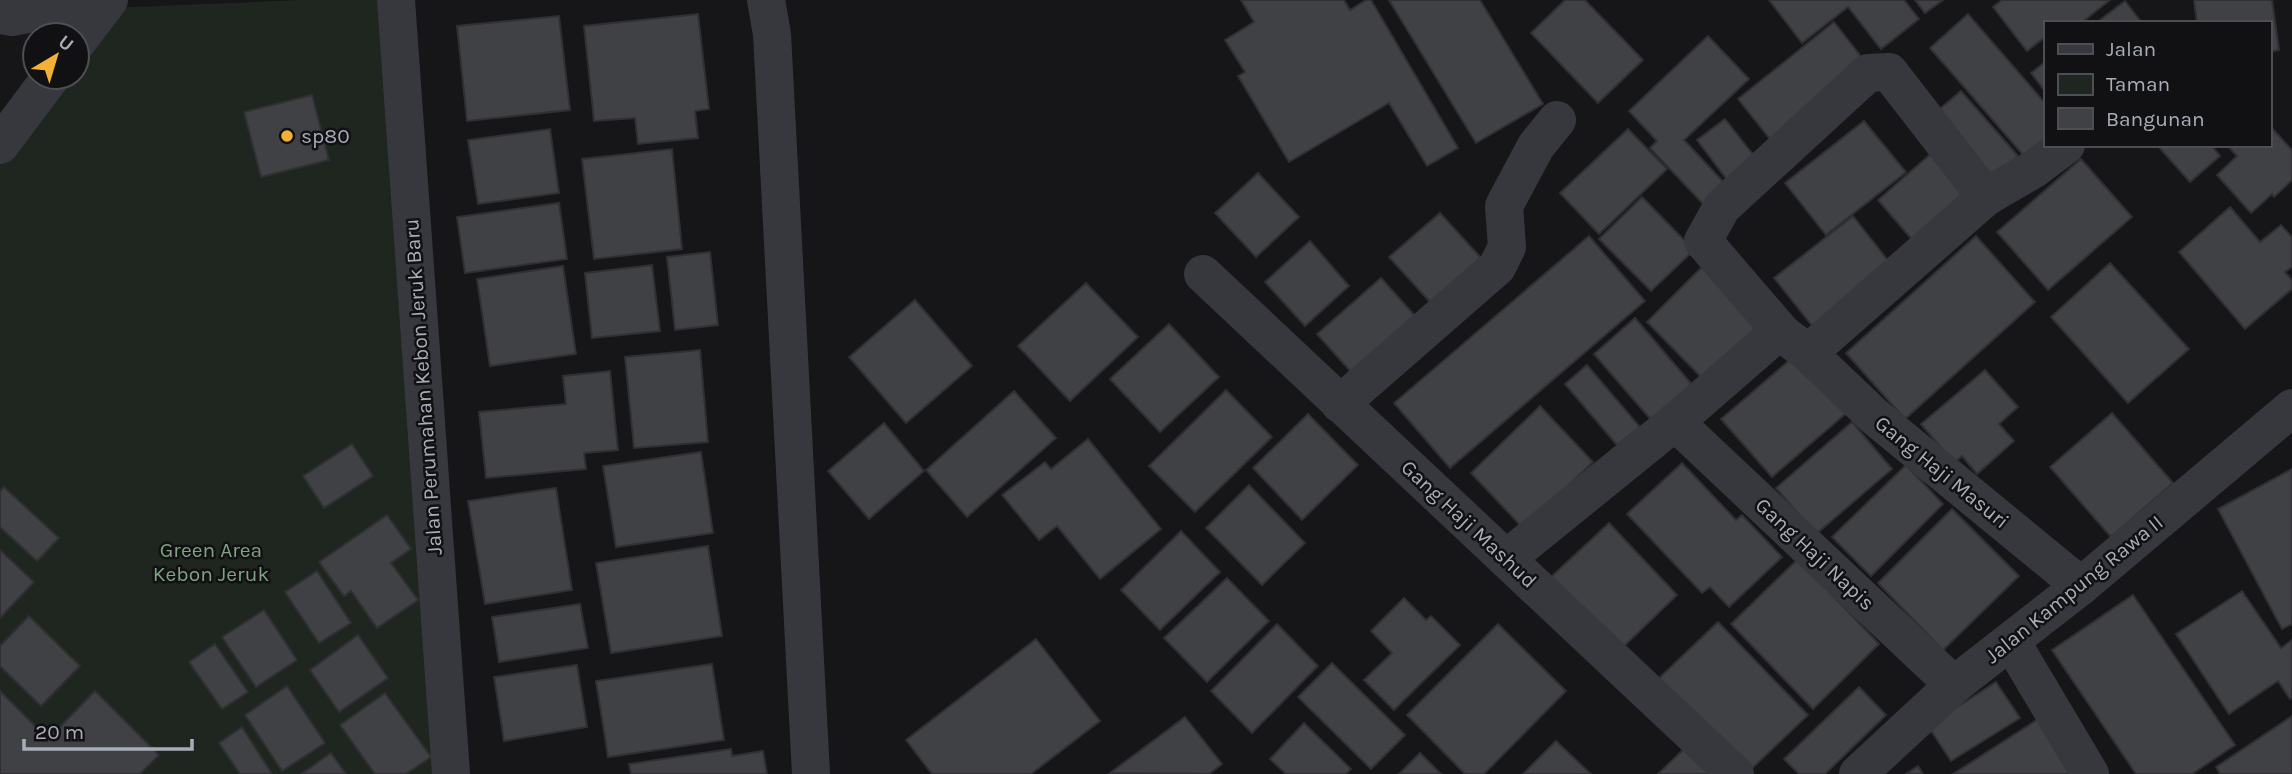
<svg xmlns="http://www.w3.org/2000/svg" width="2292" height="774" viewBox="0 0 2292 774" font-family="Karla,sans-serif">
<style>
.green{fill:#1e261f}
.building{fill:#404145;stroke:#303034;stroke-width:2}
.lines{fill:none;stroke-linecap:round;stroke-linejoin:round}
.street{stroke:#37383d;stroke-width:38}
.poi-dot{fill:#f2b134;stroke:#111113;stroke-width:2.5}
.labels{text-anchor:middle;stroke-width:5;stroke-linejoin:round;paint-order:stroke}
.poi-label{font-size:21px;fill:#a8adb8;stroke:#111113;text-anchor:start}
.street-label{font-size:21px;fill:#a8adb8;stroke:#111113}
.park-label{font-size:21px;fill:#7fa381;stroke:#111113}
</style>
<rect width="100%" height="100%" fill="#161618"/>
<path class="green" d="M302,0H392L435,774H0V122L35,77H77V35L83,9Z"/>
<g class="building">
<path d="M1241,0H1344L1350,10L1366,0H1371L1458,148L1427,166L1389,103L1289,162L1238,76L1245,72L1225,40L1254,22Z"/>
<path d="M1389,0H1480L1543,104L1476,143Z"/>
<path d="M1565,0H1585L1643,60L1598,103L1531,33Z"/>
<path d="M1769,0H1904L1919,19L1881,49L1848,7L1802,43Z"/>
<path d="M1915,0H1943L1925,13Z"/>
<path d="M2002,0H2110L2081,23H2045V37L2027,51L1993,7Z"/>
<path d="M2194,0H2272L2279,50L2269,52V23H2197Z"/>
<path d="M2125,1L2142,23H2096Z"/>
<path d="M698,14L709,109L695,111L698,138L638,144L635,118L594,121L584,26Z"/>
<path d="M1968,14L2045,103V145L2031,164L1930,48Z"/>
<path d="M559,16L570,110L467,121L457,26Z"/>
<path d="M1834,22L1867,64L1770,139L1738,99Z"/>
<path d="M1708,36L1749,79L1684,140L1730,189L1708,209L1650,148L1657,141L1629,111Z"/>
<path d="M2045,62V91L2031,73Z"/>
<path d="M1961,91L2018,156L1987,184L1929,118Z"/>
<path d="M312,95L329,160L261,177L244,112Z"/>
<path d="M1725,119L1759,162L1731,185L1697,140Z"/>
<path d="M1864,121L1906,172L1826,235L1785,183Z"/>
<path d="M2269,125L2292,150V180L2274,197L2272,194L2251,213L2217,175L2237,156L2227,145H2269Z"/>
<path d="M550,129L559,193L478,204L468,140Z"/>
<path d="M1628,129L1667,169L1599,234L1560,193Z"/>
<path d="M2157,145H2211L2220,156L2190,182Z"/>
<path d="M672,149L682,249L594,259L582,159Z"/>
<path d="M1933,152L1975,203L1921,250L1878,200Z"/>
<path d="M2081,159L2132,217L2048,290L1997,232Z"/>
<path d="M1258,173L1299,217L1256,257L1215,213Z"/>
<path d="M1642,197L1694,250L1651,291L1599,239Z"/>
<path d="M559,203L567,259L465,273L457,217Z"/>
<path d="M2230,207L2260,242L2281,225L2292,237V267L2285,272L2292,280V289L2245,329L2179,252Z"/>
<path d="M1440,213L1483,260L1432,304L1389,257Z"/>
<path d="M1853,216L1897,272L1818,333L1774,278Z"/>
<path d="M1589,236L1645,301L1450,468L1394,403Z"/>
<path d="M1976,236L2035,302L1905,419L1846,353Z"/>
<path d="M1310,241L1349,286L1305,326L1265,282Z"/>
<path d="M710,252L718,325L675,330L667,257Z"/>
<path d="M1708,261L1768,322L1707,383L1647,322Z"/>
<path d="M2110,263L2189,349L2128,403L2051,317Z"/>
<path d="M652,265L660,331L592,338L585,273Z"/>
<path d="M563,266L576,354L490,366L477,279Z"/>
<path d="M1381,278L1417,318L1353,374L1317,334Z"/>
<path d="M1086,283L1138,337L1070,401L1018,346Z"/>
<path d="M915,300L972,366L906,423L849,357Z"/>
<path d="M1635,318L1694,387L1653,422L1594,354Z"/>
<path d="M1169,324L1219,377L1160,432L1110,379Z"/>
<path d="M700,350L708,442L634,448L625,357Z"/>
<path d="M1799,352L1850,410L1772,477L1721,419Z"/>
<path d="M1587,365L1640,427L1617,445L1565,384Z"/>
<path d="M1985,370L2018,407L1999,424L2014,441L1977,474L1962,456L1954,463L1921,424Z"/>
<path d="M610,371L618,450L584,453L586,469L486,478L479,412L566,404L563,376Z"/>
<path d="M1226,390L1272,437L1195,512L1149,466Z"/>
<path d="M1014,391L1056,438L967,517L926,470Z"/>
<path d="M1540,406L1593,462L1523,528L1471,473Z"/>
<path d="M2112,413L2173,483L2111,537L2050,467Z"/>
<path d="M1308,414L1358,465L1302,520L1253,468Z"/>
<path d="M1852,422L1892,469L1816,534L1776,488Z"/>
<path d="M884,423L924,471L869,519L828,471Z"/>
<path d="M1088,439L1161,529L1100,579L1057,526L1039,540L1002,495L1045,462L1051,469Z"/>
<path d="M352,444L373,476L324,508L303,476Z"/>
<path d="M701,452L713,533L616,547L603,466Z"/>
<path d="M1682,463L1736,520L1742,515L1782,557L1729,607L1710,587L1702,593L1627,514Z"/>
<path d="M1906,465L1943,504L1871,576L1832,537Z"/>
<path d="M2292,469V624L2282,629L2218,509Z"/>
<path d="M1249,485L1305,543L1262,585L1206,528Z"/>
<path d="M4,487L59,538L37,561L0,527V491Z"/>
<path d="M556,488L572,590L485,604L468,501Z"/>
<path d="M1952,509L2019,576L1943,650L1878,583Z"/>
<path d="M387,515L411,549L391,563L418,600L377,628L351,591L344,596L319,562Z"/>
<path d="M1609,523L1677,595L1621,649L1551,577Z"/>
<path d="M1181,531L1220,572L1160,630L1121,590Z"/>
<path d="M708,546L722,636L611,653L596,563Z"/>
<path d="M0,550L34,582L0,618Z"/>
<path d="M1798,559L1879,644L1813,709L1731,624Z"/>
<path d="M317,571L351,623L319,643L285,592Z"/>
<path d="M1227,578L1269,621L1207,682L1164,638Z"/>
<path d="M2242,591L2281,648L2292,640V698L2290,699L2278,681L2229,714L2176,634Z"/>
<path d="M2133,595L2235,745L2192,774H2136L2052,650Z"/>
<path d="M1404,598L1426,620L1431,616L1460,645L1394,710L1364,680L1392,653L1371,631Z"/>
<path d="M580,604L588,648L499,662L492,617Z"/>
<path d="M264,610L297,660L256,687L222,637Z"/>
<path d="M29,616L80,666L41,706L0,666V646Z"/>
<path d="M1718,622L1808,715L1746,774L1655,682Z"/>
<path d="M1277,624L1318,666L1252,733L1211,691Z"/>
<path d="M1498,624L1566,691L1484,774H1465L1407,715Z"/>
<path d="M358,635L388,678L339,712L310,670Z"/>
<path d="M1036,639L1100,721L1031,774H932L906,740Z"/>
<path d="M215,644L248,692L222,709L189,662Z"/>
<path d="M1332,663L1405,735L1371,769L1298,697Z"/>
<path d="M712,664L724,740L608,757L596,681Z"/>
<path d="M577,665L587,727L504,741L494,677Z"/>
<path d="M1996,682L2020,718L1951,761L1928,726Z"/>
<path d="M287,686L325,743L282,771L245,715Z"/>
<path d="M1859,687L1886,715L1825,774H1799L1784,759Z"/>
<path d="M0,691L48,739L95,691L159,755L140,774H0Z"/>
<path d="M385,693L431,757L406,774H375L340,725Z"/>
<path d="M2046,714L2086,774H1953Z"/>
<path d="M2292,716V774H2220L2216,767Z"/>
<path d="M1185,717L1222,764L1209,774L1110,773Z"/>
<path d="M1304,723L1351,769L1346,774H1286L1270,759Z"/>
<path d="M242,727L272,774H240L219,743Z"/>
<path d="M1556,741L1591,774H1523Z"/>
<path d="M1685,748L1711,774H1658Z"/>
<path d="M731,749L732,756L763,751L767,774H631L629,764Z"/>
<path d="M331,753L346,774H301Z"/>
<path d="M1420,753L1441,774H1399Z"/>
<path d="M1918,766L1923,774H1906Z"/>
</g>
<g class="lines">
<g class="street">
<path d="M396,0L451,774"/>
<path d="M766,0L772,34L811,774"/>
<path d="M0,15L12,17L97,0"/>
<path d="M77,42L109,0"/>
<path d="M0,145L51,77"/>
<path d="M1203,274L1735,774"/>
<path d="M1783,334L1703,241L1722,207L1868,73L1889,72L1986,197"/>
<path d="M1808,353L1874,416L2081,586"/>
<path d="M1340,404L1497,267L1507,247L1504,206L1536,146L1557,120"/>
<path d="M1675,422L1954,685"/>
<path d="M1506,559L1675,422L1775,335L1783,334L1808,353L1986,197L2034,169L2066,145"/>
<path d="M2011,641L2090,774"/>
<path d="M1858,774L1954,685L2081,586L2292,408"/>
</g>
</g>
<circle class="poi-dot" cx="287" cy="136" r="7"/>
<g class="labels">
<g class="poi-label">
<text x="301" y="143">sp80</text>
</g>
<g class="street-label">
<text transform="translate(423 387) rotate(-94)" y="7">Jalan Perumahan Kebon Jeruk Baru</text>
<text transform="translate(1942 472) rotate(39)" y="7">Gang Haji Masuri</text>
<text transform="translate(1469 524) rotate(43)" y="7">Gang Haji Mashud</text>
<text transform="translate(1815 554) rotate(43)" y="7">Gang Haji Napis</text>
<text transform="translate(2074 589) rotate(-39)" y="7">Jalan Kampung Rawa II</text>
</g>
<g class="park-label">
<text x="211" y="557">Green Area<tspan x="211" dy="24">Kebon Jeruk</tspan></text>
</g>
</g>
<rect x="2044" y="21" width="228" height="126" fill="#111113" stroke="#4d4f55" stroke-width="2"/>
<rect x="2058" y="44" width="35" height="10" fill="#37383d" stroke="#4d4f55" stroke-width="2"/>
<text x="2106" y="56" font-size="21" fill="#a8adb8">Jalan</text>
<rect x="2058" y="74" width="35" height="21" fill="#1e261f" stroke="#4d4f55" stroke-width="2"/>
<text x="2106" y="91" font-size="21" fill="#a8adb8">Taman</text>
<rect x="2058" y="108" width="35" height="21" fill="#404145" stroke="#4d4f55" stroke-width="2"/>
<text x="2106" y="126" font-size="21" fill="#a8adb8">Bangunan</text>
<g transform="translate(56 56) rotate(38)"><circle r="33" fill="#111113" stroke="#4d4f55" stroke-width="2"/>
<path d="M0-5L12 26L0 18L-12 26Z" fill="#f2b134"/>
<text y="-10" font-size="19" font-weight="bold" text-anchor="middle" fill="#a8adb8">U</text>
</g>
<path d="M24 739v10h168v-10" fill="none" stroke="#a8adb8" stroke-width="3.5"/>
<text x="35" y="739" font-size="21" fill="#a8adb8" stroke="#111113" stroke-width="5" paint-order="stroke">20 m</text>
</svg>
